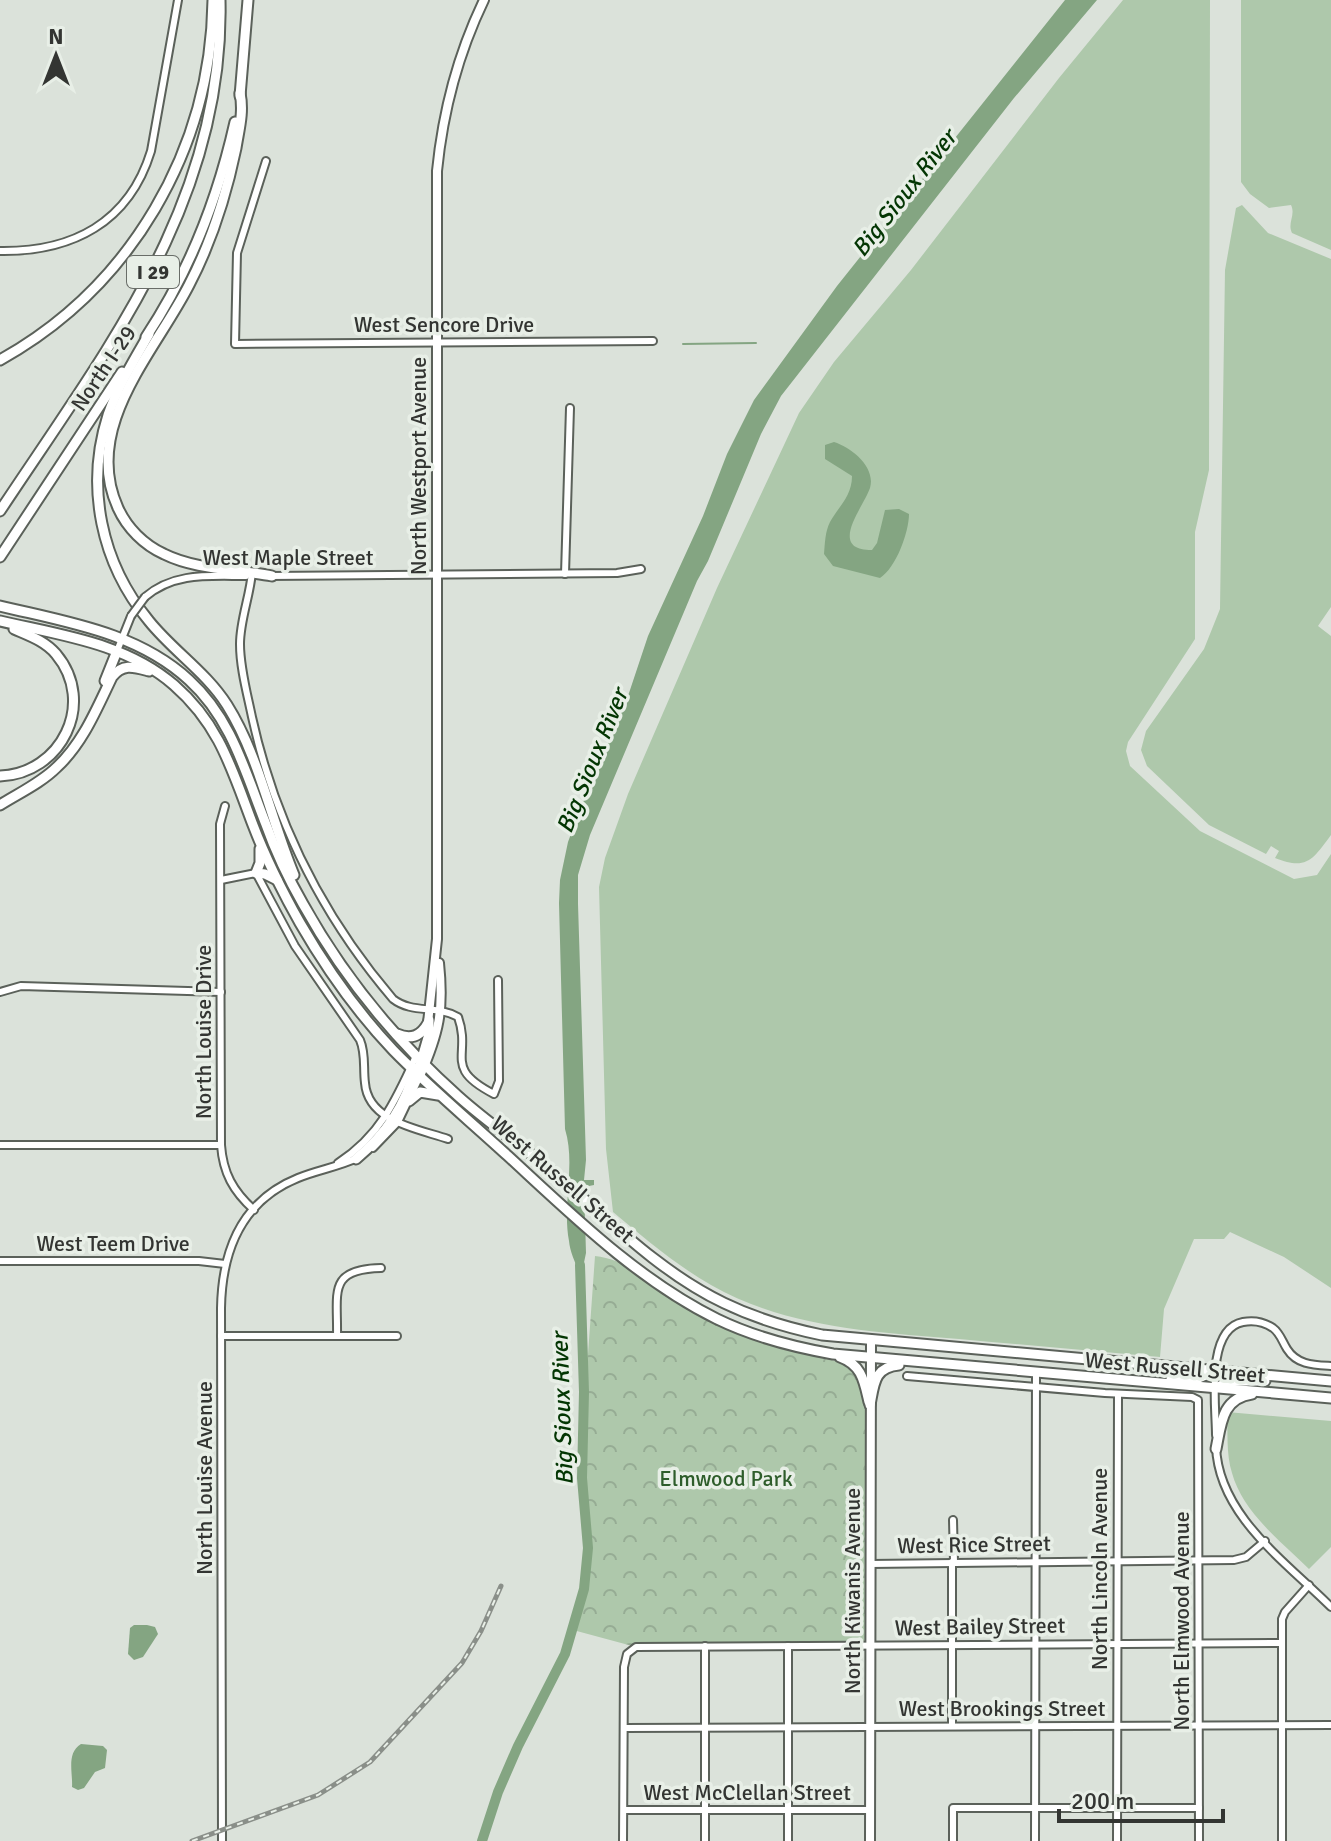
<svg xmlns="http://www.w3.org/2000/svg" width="1331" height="1841" viewBox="0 0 1331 1841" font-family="Signika,sans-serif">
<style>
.green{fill:#aec8ab}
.park{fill:url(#park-crowns)}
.water{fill:#84a582}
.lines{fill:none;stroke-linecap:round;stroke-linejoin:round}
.stream{stroke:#84a582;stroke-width:2}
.river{stroke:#84a582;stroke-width:10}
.minor-casing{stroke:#5b615a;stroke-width:10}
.major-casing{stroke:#5b615a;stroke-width:12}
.highway-casing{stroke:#5b615a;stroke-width:13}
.minor{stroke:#fff;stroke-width:6}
.major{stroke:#fff;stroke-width:8}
.highway{stroke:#fff;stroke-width:9}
.rail-casing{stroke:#8a8f89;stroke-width:5}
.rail{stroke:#e8efe7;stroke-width:2;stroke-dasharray:6;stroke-linecap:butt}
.minor-bridge-casing{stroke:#5b615a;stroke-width:10;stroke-linecap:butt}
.minor-bridge{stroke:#fff;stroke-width:6}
.labels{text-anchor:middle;stroke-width:7;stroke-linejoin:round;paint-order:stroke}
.shield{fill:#e8efe7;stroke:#696d68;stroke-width:2}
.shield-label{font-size:20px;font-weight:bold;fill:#333532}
.street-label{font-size:22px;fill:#333532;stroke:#e8efe7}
.park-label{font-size:22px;fill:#2e5d2b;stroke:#e8efe7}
.water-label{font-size:24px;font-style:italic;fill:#033603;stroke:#e8efe7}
</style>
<defs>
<pattern id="park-crowns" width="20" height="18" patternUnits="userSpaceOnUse" patternTransform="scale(2)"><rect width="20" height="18" fill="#aec8ab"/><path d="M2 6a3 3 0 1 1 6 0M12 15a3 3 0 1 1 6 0" fill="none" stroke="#96ac94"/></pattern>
</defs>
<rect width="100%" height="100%" fill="#dbe2da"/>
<g class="green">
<path d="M1123,0H1210L1209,470L1195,532V639L1128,742L1126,751L1130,766L1200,831L1294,879L1317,875L1331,854V1288L1284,1257L1230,1232L1224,1239H1194L1164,1309L1160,1357C1093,1351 1026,1345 959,1339C874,1332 787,1328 711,1285C676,1265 644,1238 613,1212L606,1149L599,887L605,858L628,794L717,588L799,413L834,362L911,270L1059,78Z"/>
<path d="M1241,0H1331V250L1292,233C1287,223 1296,215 1291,205L1269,208L1250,194L1241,182Z"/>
<path d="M1242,205L1268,233L1331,259V607L1318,626L1331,636V835C1313,859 1307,871 1275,858L1279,851L1271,846L1266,854L1209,825L1147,766L1141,750L1146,731L1204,649L1220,609L1225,270L1236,208Z"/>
<path d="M1227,1412L1331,1421V1547L1309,1569C1281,1541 1243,1513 1232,1473C1226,1454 1228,1432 1227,1412Z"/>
</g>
<path class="park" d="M595,1256C636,1260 683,1304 720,1320C765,1340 813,1354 859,1369L870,1405V1646L636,1647L573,1630L587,1569L582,1478L583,1424Z"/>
<g class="water">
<path d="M1065,0H1097L1014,98L781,396L761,434L708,561L697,581L590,835L578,875V904L586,1160L584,1180H594V1185L584,1187L586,1253L581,1277C577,1266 570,1253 569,1241C562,1204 576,1165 565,1129L559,903L560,880L568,842L581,807L629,693L648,636L703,516L727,454L754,400L837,286Z"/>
<path d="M834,442C852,448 876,467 870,488C863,508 827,550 872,550L877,543L885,510L899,509L909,514C909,532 896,568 880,578L833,566L824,554C825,543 825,532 830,522C839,506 852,496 852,476L825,459V445Z"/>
<path d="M147,1625L155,1627L158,1634L143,1657L134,1660L128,1654L130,1628L134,1625Z"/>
<path d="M81,1744L103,1746L107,1750L105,1768L95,1772L84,1788L78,1790L72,1787C73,1773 66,1753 81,1744Z"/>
</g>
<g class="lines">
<path class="stream" d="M683,344L756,343"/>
<path class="river" d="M482,1841L498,1792L518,1746L565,1654L584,1589L588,1548L582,1478L584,1392L580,1265"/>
<defs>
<g id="minor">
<path d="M266,161L237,253L235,344L653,341"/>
<path d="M0,251C72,252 129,223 151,151L178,0"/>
<path d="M252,572C250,596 240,620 240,644C240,668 247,693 252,717C275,821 323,917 393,999C412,1014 437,1005 458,1017C472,1056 442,1067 494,1094L499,1081L498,980"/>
<path d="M565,574L570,408"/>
<path d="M269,576L617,573L641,569"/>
<path d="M145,597C174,572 209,576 246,576"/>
<path d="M117,651L131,616"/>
<path d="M225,806L220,824L221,1145C223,1173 233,1191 254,1210"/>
<path d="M221,880L256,873L295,946L360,1040C366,1054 363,1068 365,1083C368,1122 419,1129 448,1139"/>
<path d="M0,992L21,986L221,992"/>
<path d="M0,1145H221"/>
<path d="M373,1148L398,1122L420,1076"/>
<path d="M338,1163C380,1136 396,1100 416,1056"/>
<path d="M0,1261H199L225,1264"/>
<path d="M221,1336H397"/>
<path d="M337,1336C338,1293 327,1269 381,1268"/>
<path d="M907,1376L1105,1393L1192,1397L1198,1400L1199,1841"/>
<path d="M1216,1435C1216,1406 1205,1329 1243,1322C1253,1320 1264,1322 1273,1328C1280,1333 1282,1341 1287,1349C1297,1365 1314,1365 1331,1366"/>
<path d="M1216,1446C1218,1515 1286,1562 1331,1607"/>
<path d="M953,1520L954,1562"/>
<path d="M870,1564L1234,1560L1246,1557L1265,1541"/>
<path d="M952,1726V1562"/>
<path d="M624,1728L1331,1725"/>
<path d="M624,1810H870"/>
<path d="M222,1841L221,1308C222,1251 241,1201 298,1178C317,1170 338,1167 357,1158"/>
<path d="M623,1841L624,1667L627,1654L636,1647L1282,1643"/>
<path d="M705,1841V1646"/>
<path d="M788,1841V1646"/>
<path d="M953,1841V1808H1199"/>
<path d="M1035,1841L1036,1372"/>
<path d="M1117,1841L1118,1394"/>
<path d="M1282,1841V1619L1285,1612L1309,1585"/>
</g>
<g id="major">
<path d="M428,1023L437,939V171C443,111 458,54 484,0"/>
<path d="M420,1076C439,1033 444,1010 439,963"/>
<path d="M870,1841L871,1341"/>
</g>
<g id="highway">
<path d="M240,93C244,112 239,129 236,148C226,196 212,241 189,285C155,352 81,427 118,508C127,528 144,545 164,554C196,570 237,569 272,576"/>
<path d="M240,96L248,0"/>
<path d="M149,334C134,360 118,386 108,415C85,487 101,563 149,621C173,651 206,672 227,705C259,756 271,820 294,875"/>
<path d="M146,337C189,272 218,198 235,122"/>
<path d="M0,360C131,287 211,150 213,0"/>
<path d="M0,511C105,352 225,202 220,0"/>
<path d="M0,557L122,372"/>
<path d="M0,606C66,622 137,632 189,680C231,718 245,771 265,822C275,850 288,878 303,904C343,976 396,1041 458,1096C488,1123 521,1145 552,1171C607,1218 659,1272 724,1303C755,1318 788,1328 822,1335L1331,1381"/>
<path d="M0,621C60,635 126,643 174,685C220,725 232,770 253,825C266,859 282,891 300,923C326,968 357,1012 393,1050C429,1087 470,1121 508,1156C572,1215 638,1280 717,1319C754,1337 793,1347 833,1354L1331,1398"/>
<path d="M105,681L117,651"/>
<path d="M0,776C61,774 97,703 56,654C45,641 30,636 14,629"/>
<path d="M0,805C19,793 41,783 57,767C83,743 97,708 112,677C123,663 134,667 149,671"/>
<path d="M260,849V863L256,873L265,874L277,880"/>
<path d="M397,1034C411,1040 421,1036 428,1023"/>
<path d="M420,1065L429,1034V1020"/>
<path d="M409,1101L420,1092L438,1095"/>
<path d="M356,1159C385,1135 406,1105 415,1068"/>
<path d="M840,1357C862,1365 864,1381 869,1402"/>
<path d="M1171,1379L1199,1378L1215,1371"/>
<path d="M1216,1388L1230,1381H1265"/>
<path d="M870,1405C874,1384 874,1367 899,1365"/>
<path d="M1216,1449C1221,1424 1222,1398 1252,1394"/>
</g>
</defs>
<use href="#minor" class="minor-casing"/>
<use href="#major" class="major-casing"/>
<use href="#highway" class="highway-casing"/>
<use href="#minor" class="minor"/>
<use href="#major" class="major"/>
<use href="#highway" class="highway"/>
<defs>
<path id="rail" d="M192,1841L318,1795L370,1762L462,1663L481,1631L501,1586"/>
</defs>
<use href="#rail" class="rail-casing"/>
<use href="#rail" class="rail"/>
<defs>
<path id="minor-bridge" d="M131,616L145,597"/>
</defs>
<use href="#minor-bridge" class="minor-bridge-casing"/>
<use href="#minor-bridge" class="minor-bridge"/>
</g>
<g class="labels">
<rect class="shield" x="127" y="256" width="52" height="32" rx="6"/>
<g class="shield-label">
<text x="153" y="279">I 29</text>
</g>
<g class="street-label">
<text x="444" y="332">West Sencore Drive</text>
<text transform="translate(103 368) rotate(-56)" y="8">North I-29</text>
<text transform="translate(418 466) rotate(-90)" y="8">North Westport Avenue</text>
<text x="288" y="565">West Maple Street</text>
<text transform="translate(203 1032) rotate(-90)" y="8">North Louise Drive</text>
<text transform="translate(563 1179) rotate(41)" y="8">West Russell Street</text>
<text x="113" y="1251">West Teem Drive</text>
<text transform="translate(1175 1367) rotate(5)" y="8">West Russell Street</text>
<text transform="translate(204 1478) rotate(-90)" y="8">North Louise Avenue</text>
<text transform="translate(974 1544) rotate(-1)" y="8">West Rice Street</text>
<text transform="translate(1099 1569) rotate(-90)" y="8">North Lincoln Avenue</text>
<text transform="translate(852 1591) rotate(-90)" y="8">North Kiwanis Avenue</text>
<text transform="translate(1181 1621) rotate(-90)" y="8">North Elmwood Avenue</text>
<text transform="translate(980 1626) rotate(-1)" y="8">West Bailey Street</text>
<text x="1002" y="1716">West Brookings Street</text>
<text x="747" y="1800">West McClellan Street</text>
</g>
<g class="park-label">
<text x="726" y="1486">Elmwood Park</text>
</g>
<g class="water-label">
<text transform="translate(904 193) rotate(-52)" y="8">Big Sioux River</text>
<text transform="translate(592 761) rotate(-68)" y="8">Big Sioux River</text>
<text transform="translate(562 1409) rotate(-92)" y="8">Big Sioux River</text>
</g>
</g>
<g transform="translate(56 56)" stroke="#e8efe7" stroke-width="6" paint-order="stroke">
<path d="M0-6L14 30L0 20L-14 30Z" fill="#333532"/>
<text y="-12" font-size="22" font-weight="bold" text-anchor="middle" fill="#333532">N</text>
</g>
<path d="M1059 1809v12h164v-12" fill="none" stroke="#333532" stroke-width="4"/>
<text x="1071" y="1809" font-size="24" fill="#333532" stroke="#e8efe7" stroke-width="6" paint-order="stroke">200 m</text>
</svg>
